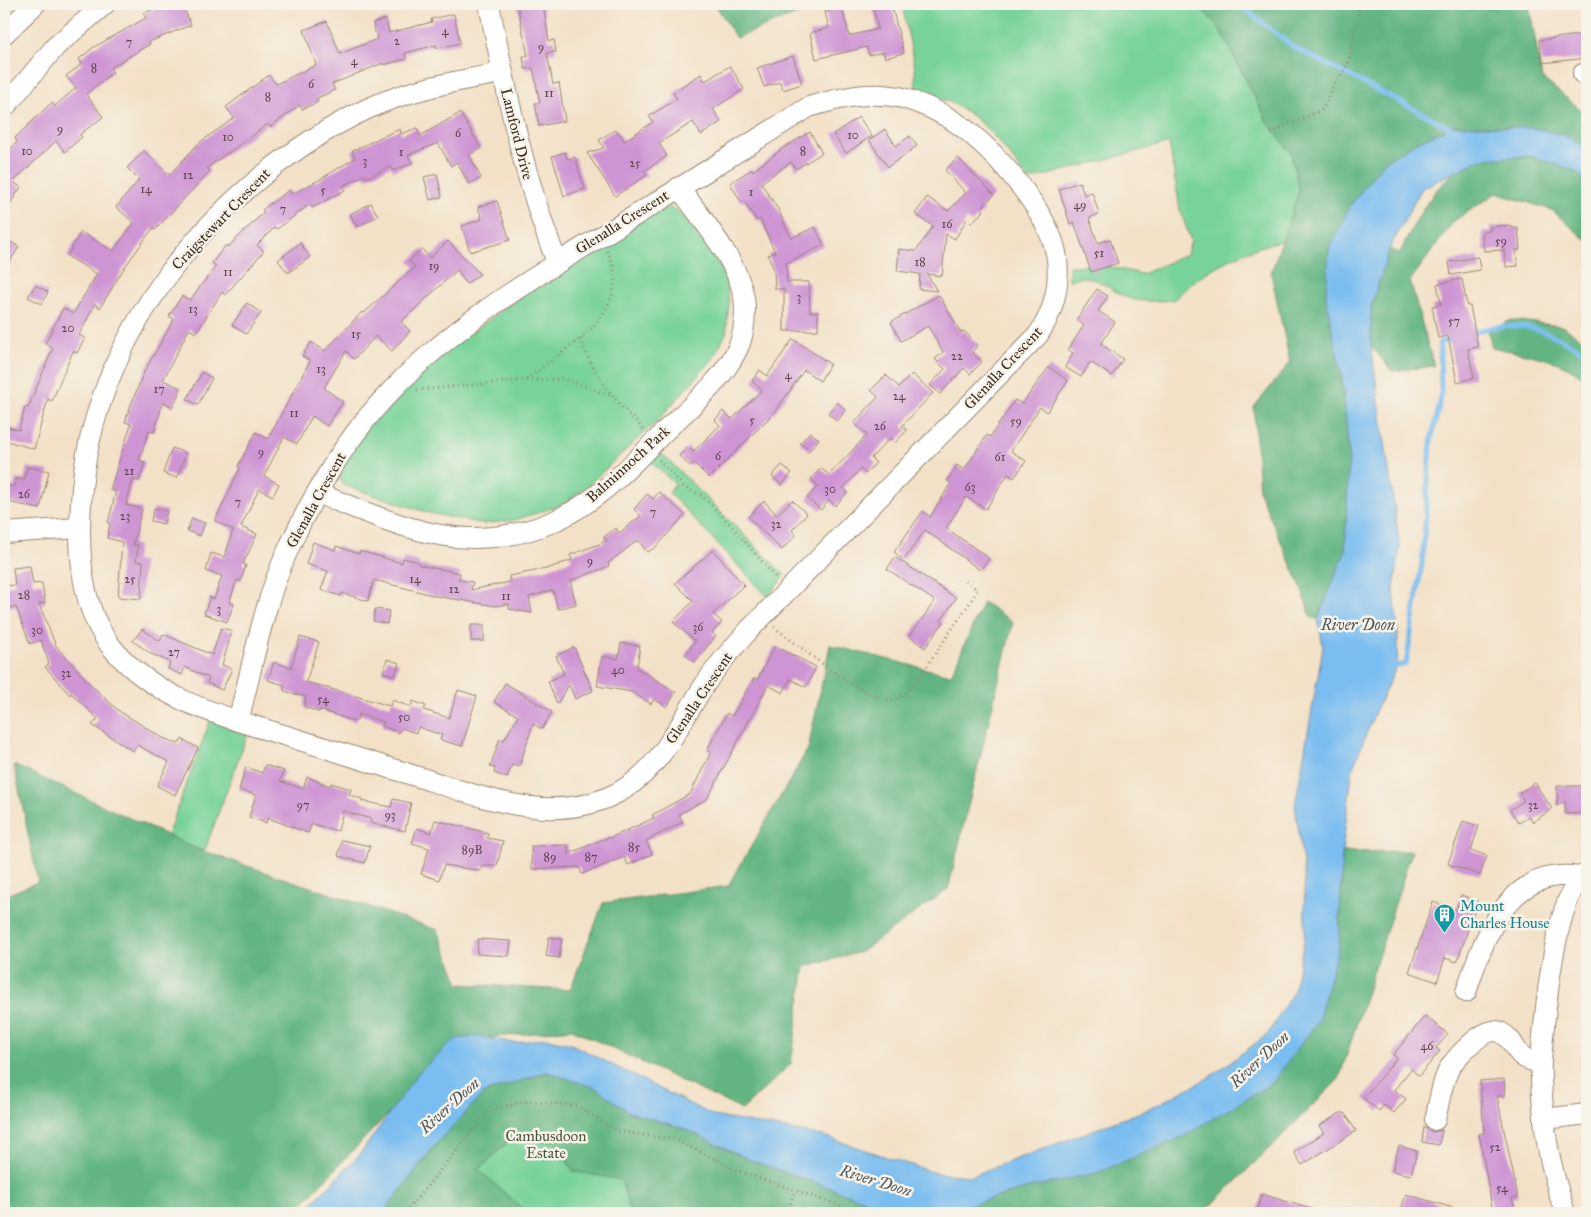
<svg xmlns="http://www.w3.org/2000/svg" width="1591" height="1217" viewBox="0 0 1591 1217" font-family="'IM FELL Great Primer',serif">
<style>
.green{fill:#78d39a;stroke:#5a7e5c}
.forest{fill:#62b582;stroke:#4e7050}
.water{fill:#7abdf0;stroke:#5a7487}
.lines{fill:none;stroke-linecap:round;stroke-linejoin:round}
.stream{stroke:#7abdf0;stroke-width:5}
.building{fill:#ce94d4}
.minor-casing{stroke:#978672;stroke-width:22}
.path{stroke:#978672;stroke-width:3;stroke-dasharray:1 4;stroke-linecap:butt}
.minor{stroke:#fff;stroke-width:20}
.labels{text-anchor:middle;stroke-width:5;stroke-linejoin:round;paint-order:stroke}
.number-label{font-size:12px;fill:#60444c}
.street-label{font-size:15px;fill:#3b2a1e;stroke:#f7f3e8}
.culture-label{font-size:15px;fill:#0d838f;stroke:#f7f3e8;text-anchor:start}
.park-label{font-size:15px;fill:#4a543d;stroke:#f7f3e8}
.water-label{font-size:16px;font-style:italic;fill:#4e565d;stroke:#f7f3e8}
</style>
<rect width="100%" height="100%" fill="#f7f3e8"/>
<filter id="ink" filterUnits="userSpaceOnUse"><feTurbulence type="fractalNoise" baseFrequency=".02" numOctaves="2"/><feDisplacementMap in="SourceGraphic" scale="10" xChannelSelector="R" yChannelSelector="G"/><feConvolveMatrix kernelMatrix="1 2 1 2 8 2 1 2 1" color-interpolation-filters="sRGB"/></filter>
<filter id="wash" filterUnits="userSpaceOnUse"><feTurbulence type="fractalNoise" baseFrequency=".0096" numOctaves="4" result="noise"/><feDisplacementMap in="SourceGraphic" scale="20" xChannelSelector="R" yChannelSelector="G"/><feGaussianBlur stdDeviation="1.12" result="paint"/><feColorMatrix in="noise" values="0 0 0 0 0 0 0 0 0 0 0 0 0 0 0 0 0 1.4 0 .05"/><feComposite in="paint" operator="in"/></filter>
<g filter="url(#wash)">
<rect width="100%" height="100%" fill="#f3e1c7"/>
<g class="green">
<path d="M902,4H1194L1199,6L1219,27L1267,121L1291,152L1299,191L1283,240C1240,252 1205,267 1174,300C1161,301 1148,302 1134,300C1110,294 1095,268 1069,281V266L1101,265L1142,274L1187,254L1191,241L1180,210L1169,143L1029,180C995,137 974,102 916,92L915,68Z"/>
<path d="M662,207L672,208L682,214L725,272L729,304L726,333L713,359L658,420L584,489L561,505L515,520L484,524L429,513L343,485L340,479L342,465L374,411L441,355L514,301Z"/>
<path d="M660,452L785,575L768,597L669,493L675,484L651,462Z"/>
<path d="M213,713L251,725L204,852L167,836Z"/>
<path d="M484,1093L881,1206L923,1213H383Z"/>
</g>
<g class="forest">
<path d="M720,4H823L736,38L717,7Z"/>
<path d="M1194,4H1529L1542,78L1587,115V148L1564,135L1534,128L1454,125L1415,143L1384,162L1352,203L1329,248L1349,454L1345,553L1318,619L1311,617L1300,585L1259,492L1254,407L1290,363L1271,273L1299,191L1291,153L1267,121L1219,27L1199,6Z"/>
<path d="M1531,156L1576,171L1587,182V241L1552,210L1496,193L1454,221L1410,281L1434,366L1392,371L1371,346V307L1389,249L1400,253C1417,217 1439,171 1481,159C1495,155 1515,157 1531,156Z"/>
<path d="M1511,320L1562,326L1587,342V381C1562,357 1525,355 1492,347L1488,332Z"/>
<path d="M983,602L1013,622L948,889L861,952L805,966L791,1064L742,1110L572,1029L458,1041L293,1213H4V896L38,882L14,765L197,849L438,930L459,984L570,990L603,903L728,886L808,749L830,645L951,675Z"/>
<path d="M1412,851L1339,1079L1212,1205L1199,1213H942L1028,1188L1097,1173L1272,1083L1339,945L1342,852Z"/>
<path d="M548,1072L597,1088L629,1112L683,1128L748,1159L881,1206L923,1213H630L621,1180L573,1171L555,1142L511,1139L479,1170L527,1213H383L435,1145L484,1093Z"/>
</g>
<path class="water" d="M1454,125L1534,128L1564,135L1587,148V182L1576,171L1531,156L1481,159L1422,188L1389,249L1371,307V346L1400,547L1394,589L1398,635L1397,666L1375,712L1353,767L1342,852L1339,945L1318,1021L1272,1083L1182,1137L1097,1173L1028,1188L942,1213H923L881,1206L748,1159L683,1128L629,1112L596,1088L547,1072L484,1093L435,1145L383,1213H303L360,1154L419,1072L456,1039L478,1036L515,1043L545,1038L571,1044L714,1116L823,1136L935,1173L971,1176L1149,1109L1210,1077L1268,1034L1294,990L1305,935L1304,870L1295,806L1323,647L1318,619L1345,552L1349,454L1342,378L1326,299L1329,248L1352,203L1384,162L1415,143Z"/>
<g class="lines">
<g class="stream">
<path d="M1238,4L1295,48L1455,130"/>
<path d="M1470,333C1519,318 1545,328 1587,354"/>
<path d="M1397,666L1406,664L1422,563L1431,441L1441,397L1440,342L1455,338"/>
</g>
</g>
<g id="blocks">
<g class="building">
<path d="M165,4L169,9L182,4L191,25L149,42L150,44L110,68L113,72L86,94L103,117L80,134L82,137L65,152L56,141L13,182L21,187L4,213V155L17,142L15,138L52,102L55,106L76,88L66,76L82,64L79,59L94,47L146,18L144,13Z"/>
<path d="M517,4H543L549,41L554,40L556,52L547,53L553,84L559,83L565,121L539,126L535,103H540L533,68L525,69L523,56H528Z"/>
<path d="M891,4L904,53L885,58L883,52L869,55L867,47L816,59L810,33L829,28L825,12L842,8L849,36L878,29L873,8Z"/>
<path d="M454,14L460,43L437,48L436,45L405,53L406,59L383,65V63L332,84L335,90L317,98L318,102L302,109L300,105L270,127L268,124L207,168L210,171L155,230L153,228L124,268L100,308L95,304L79,335L85,338L77,353L73,351L52,401L48,399L34,449L4,440V426L19,430L25,407L28,408L53,348L45,344L63,308L73,314L97,274L67,256L81,232L113,251L134,223L116,207L139,180L127,168L144,151L169,175L199,143L234,118L226,107L269,75L276,84L316,65L304,30L327,21L340,54L377,39L373,23L386,19L389,33L432,22L431,19Z"/>
<path d="M1587,34V58L1542,63L1539,40Z"/>
<path d="M793,56L802,84L783,90L780,82L764,87L757,68Z"/>
<path d="M730,66L744,89L713,109L721,122L701,135L693,122L659,143L667,156L644,171L647,175L615,196L587,153L604,148L599,140L616,129L624,141L653,122L649,116L677,99L673,93L687,83L701,74L705,81Z"/>
<path d="M460,113L481,148L469,155L481,178L469,184L457,162L451,166L438,143L408,155L412,163L393,171L391,166L367,178L365,175L343,186L345,190L312,208L310,204L277,229L275,227L257,245L264,251L225,295L222,292L196,333L189,329L163,380L181,388L173,407L163,402L154,432L149,431L139,460L145,462L139,481L133,480L126,505L142,509L133,545H138L136,561L143,562L141,599L118,597L122,542L107,538L110,524L108,523L116,491L110,490L131,424L125,422L130,407L144,372L174,319L169,316L182,296L190,300L216,266L212,263L226,245L228,247L264,212L262,210L289,190L292,194L319,180L355,158L352,151L379,138L400,129L401,134L417,128L420,136Z"/>
<path d="M859,117L872,136L846,153L833,134Z"/>
<path d="M885,129L896,146L910,136L917,146L888,167L869,140Z"/>
<path d="M810,132L822,153L796,169L791,162L761,183L778,209L791,238L815,227L824,245L786,263L787,282H809L810,312H818V330L784,331V289H775L774,270L768,255L775,252L760,219L757,221L744,201L741,202L730,183L752,169L753,171L783,148Z"/>
<path d="M565,152L567,159L575,157L585,189L564,196L552,156Z"/>
<path d="M958,158L994,195L981,208L984,211L971,223L967,219L955,239L946,234L942,276L927,274L937,291L919,289L920,274L897,271L899,249L916,251L933,226L915,214L927,197L948,211L966,193L945,170Z"/>
<path d="M437,174L442,197L430,200L424,177Z"/>
<path d="M1080,182L1084,195L1092,192L1099,214L1089,218L1098,243L1110,239L1118,263L1091,272L1074,222L1070,224L1059,189Z"/>
<path d="M497,201L510,240L470,252L462,226L482,219L478,207Z"/>
<path d="M371,203L378,216L357,227L350,214Z"/>
<path d="M1510,225L1512,228H1518L1520,250H1516L1518,266L1506,267L1504,250L1484,251L1482,232L1490,231V227Z"/>
<path d="M4,238L19,247L4,271Z"/>
<path d="M448,241L480,274L466,284L457,270L401,322L410,331L392,351L376,336L354,359L346,351L324,388L343,402L327,426L312,416L297,444L284,437L264,476L279,484L273,496L259,489L241,527L257,534L243,564L246,565L241,581L237,580L229,603L234,604L227,622L204,614L210,597L214,599L222,576L206,571L211,553L225,557L233,530L215,521L240,468L238,466L256,432L268,439L310,361L302,356L311,342L325,351L362,312L363,314L415,267L409,261L422,249L430,258Z"/>
<path d="M300,243L310,257L288,273L278,260Z"/>
<path d="M1478,257L1480,270L1451,275L1449,262Z"/>
<path d="M1462,279L1467,306H1470L1478,347L1468,349L1474,378L1457,382L1448,336L1438,338L1432,306L1441,304L1437,284Z"/>
<path d="M35,285L48,292L42,304L28,297Z"/>
<path d="M1097,289L1108,296L1098,311L1115,322L1101,344L1123,359L1112,376L1090,362L1081,377L1065,367L1073,353L1068,350L1084,325L1076,320Z"/>
<path d="M939,295L961,333L964,331L978,345L972,352L982,362L970,374L964,368L940,394L930,385L945,369L935,359L943,352L928,326L901,341L891,322Z"/>
<path d="M247,303L261,313L246,334L232,325Z"/>
<path d="M793,339L830,364L820,381L804,370L776,411L709,478L694,463L690,466L679,456L688,447L693,452L720,425L715,420L723,411L732,419L762,390L752,381L760,370L767,376Z"/>
<path d="M1049,367L1068,381L1047,412L1040,407L1011,451L1026,461L1014,478L1008,474L986,509L966,497L946,528L989,558L980,570L925,530L904,560L894,552L923,511L930,517L951,483L947,481L957,465L964,470L987,435L990,437L1015,400L1022,404Z"/>
<path d="M202,372L212,378L198,405L187,399Z"/>
<path d="M912,374L933,393L902,426L907,430L895,443L890,438L871,458L876,463L865,474L861,469L843,488L848,492L835,506L829,500L821,510L807,498L818,486L811,479L821,468L829,475L867,435L854,423L878,397L871,390L886,375L899,387Z"/>
<path d="M837,402L846,410L837,421L828,413Z"/>
<path d="M810,432L819,439L809,451L800,443Z"/>
<path d="M172,448L186,453L177,478L163,473Z"/>
<path d="M782,465L792,473L782,485L772,476Z"/>
<path d="M27,467L49,471L40,509L4,501V484L14,487L16,479L24,480Z"/>
<path d="M659,492L685,515L655,548L647,552L638,540L608,563L609,566L570,581L576,604L558,609L553,590L529,597L532,613L509,609V604L496,606L436,596L374,580L368,601L342,593L341,596L321,590L328,571L306,564L313,542L335,550L336,546L359,554L360,551L402,563L403,558L419,562V565L460,573L459,580L473,582L471,590L510,582L509,576L546,569L572,560L570,555L607,541L604,537L616,528L619,533L641,516L634,509L647,494L653,499Z"/>
<path d="M792,500L807,514L792,530L796,535L782,550L748,517L764,501L777,515Z"/>
<path d="M154,508L167,511L164,524L151,521Z"/>
<path d="M192,518L205,523L200,536L187,531Z"/>
<path d="M713,550L744,585L713,614L722,622L712,633L716,636L695,662L685,655L695,641L673,622L693,601L675,583Z"/>
<path d="M895,557L956,598L941,621L944,622L925,648L909,636L935,601L887,569Z"/>
<path d="M30,566L33,584L42,583L45,603L39,604L56,646L92,686L119,711L163,738L179,744L182,739L198,748L175,795L157,786L169,762L137,745L133,751L92,725L98,719L71,693L70,695L45,667L49,664L41,640L30,644L16,607L4,608V586L15,585L13,568Z"/>
<path d="M375,609L389,611L387,624L373,621Z"/>
<rect x="471" y="625" width="13" height="16"/>
<path d="M221,628L232,631L222,665L232,669L222,690L207,683L209,678L185,667L182,675L168,669L170,662L151,654L133,641L142,629L160,641L163,634L212,655Z"/>
<path d="M300,637L319,642L306,682L390,706L392,700L411,707L413,701L426,706L424,710L449,718L458,690L477,696L462,746L440,740L442,735L418,727L416,733L401,728L399,733L382,726L384,722L359,714L356,722L320,710L319,712L304,707L306,697L284,691V685L268,680L274,662L291,668Z"/>
<path d="M621,643L640,646L637,668L676,692L667,707L654,699L651,704L632,692L597,686L602,656L618,659Z"/>
<path d="M775,646L816,667L806,687L790,679L783,693L768,685L707,799L679,814L683,822L646,841L652,854L628,865L624,857L582,874L579,867L532,869L531,846L568,845V854L609,837L610,838L654,818L652,815L690,794L711,752L707,750L727,713L732,716L754,678L757,680Z"/>
<path d="M574,647L593,691L575,699L569,685L557,704L548,681L564,674L556,656Z"/>
<path d="M387,659L399,663L395,676L383,672Z"/>
<path d="M505,683L552,712L542,729L533,724L519,767L512,765L507,778L494,773L495,768L490,767L500,738L504,740L518,716L494,702Z"/>
<path d="M265,765L284,771L280,781L303,789L307,777L330,786L331,783L351,789L349,795L362,799V801L391,807L393,799L411,803L405,831L370,823L371,819L343,811L338,831L312,824L308,833L268,818L266,823L249,817L256,795L239,790L246,767L262,773Z"/>
<path d="M1535,783L1552,809L1533,822L1529,816L1519,823L1510,810L1524,801L1519,793Z"/>
<path d="M1557,786H1587V813L1565,814V801L1557,806Z"/>
<path d="M435,820L488,833L487,838L503,841L497,866H482L481,871L444,865L439,880L421,874L429,848L412,843L417,828L431,833Z"/>
<path d="M1463,821L1479,826L1471,850L1487,856L1480,875L1448,864Z"/>
<path d="M342,840L370,846L365,863L338,856Z"/>
<path d="M1461,895L1478,901L1457,962L1445,958L1437,982L1409,972L1433,902L1456,910Z"/>
<path d="M549,937L562,939L559,958L546,956Z"/>
<path d="M478,939L511,941L509,956L477,954Z"/>
<path d="M1425,1016L1448,1034L1436,1048L1440,1051L1419,1076L1411,1069L1394,1090L1406,1099L1394,1113L1384,1105L1379,1111L1363,1098L1397,1058L1393,1055Z"/>
<path d="M1504,1079L1505,1096H1497L1518,1197L1512,1198L1516,1213H1493L1479,1134L1484,1133L1480,1081Z"/>
<path d="M1340,1113H1345L1356,1131L1302,1165L1294,1152L1324,1133L1319,1126Z"/>
<path d="M1424,1127L1433,1132L1442,1130L1439,1145L1422,1142Z"/>
<path d="M1399,1146L1417,1151L1411,1175L1392,1171Z"/>
<path d="M1262,1194L1314,1210V1213H1274L1258,1208Z"/>
<path d="M1406,1194L1460,1210V1213H1400Z"/>
</g>
</g>
</g>
<g filter="url(#ink)">
<use href="#blocks" fill-opacity="0" stroke="#978672" stroke-width="1"/>
<g class="lines">
<defs>
<g id="minor">
<path d="M489,4C506,91 524,179 557,262"/>
<path d="M4,34L35,4"/>
<path d="M1583,74L1587,73"/>
<path d="M4,108L56,46L105,4"/>
<path d="M317,493C364,511 425,540 476,538C510,537 541,530 570,513C607,493 638,458 667,429C692,405 722,381 737,350C743,338 745,322 745,309C745,268 702,220 679,187"/>
<path d="M4,533L79,528"/>
<path d="M238,721C253,665 263,605 287,552C313,494 347,436 392,390C451,328 527,281 600,237C670,195 739,150 809,107C839,98 871,90 903,98C926,105 951,117 970,133C1002,159 1052,217 1057,259C1060,286 1053,313 1038,335L749,630C731,650 714,669 700,692C679,726 660,767 624,789C556,831 475,794 406,773C366,761 326,748 287,736C225,717 158,701 114,650C80,610 78,552 81,502C90,335 220,179 367,109C410,89 456,81 502,73"/>
<path d="M1466,992C1484,937 1509,865 1580,877"/>
<path d="M1544,1119L1587,1114"/>
<path d="M1435,1120C1439,1104 1441,1085 1448,1071C1453,1059 1486,1024 1500,1032C1520,1042 1511,1060 1541,1062"/>
<path d="M1565,1213C1556,1185 1546,1147 1544,1117C1542,1099 1540,1079 1541,1060C1544,1023 1554,890 1587,873"/>
</g>
</defs>
<use href="#minor" class="minor-casing"/>
<g class="path">
<path d="M1271,133L1323,109L1333,86L1348,65L1360,4"/>
<path d="M607,251C626,285 607,315 581,338C592,376 617,402 644,430"/>
<path d="M526,380L564,379L610,395"/>
<path d="M417,390L526,380L581,338"/>
<path d="M659,460L684,487L702,496L727,521L777,579"/>
<path d="M774,627C795,643 864,699 888,700C899,700 907,692 914,685L973,598L977,589L965,581"/>
<path d="M405,1213L489,1111L527,1101L577,1106L618,1131L676,1140L739,1171L861,1213"/>
<path d="M787,1213L795,1190"/>
</g>
<use href="#minor" class="minor"/>
</g>
</g>
<defs>
<symbol id="building-pin" viewBox="-11 -11 22 30"><path d="M0 17L-7.5 6A9.5 9.5 0 1 1 7.5 6Z" fill="#0f9aa8" stroke="#f7f3e8"/><path d="M-4-6H4V6H1V3H-1V6H-4ZM-2.5-4.3h1.7v1.8h-1.7ZM.8-4.3h1.7v1.8H.8ZM-2.5-1h1.7V.8h-1.7ZM.8-1h1.7V.8H.8Z" fill="#fff"/></symbol>
</defs>
<g fill-rule="evenodd">
<use href="#building-pin" x="1432" y="902" width="25" height="34"/>
</g>
<g class="labels">
<g class="number-label">
<text x="445" y="35">4</text>
<text x="397" y="45">2</text>
<text x="129" y="46">7</text>
<text x="541" y="51">9</text>
<text x="354" y="65">4</text>
<text x="94" y="72">8</text>
<text x="311" y="88">6</text>
<text x="549" y="97">11</text>
<text x="268" y="101">8</text>
<text x="60" y="133">9</text>
<text x="458" y="137">6</text>
<text x="853" y="139">10</text>
<text x="228" y="141">10</text>
<text x="27" y="155">10</text>
<text x="803" y="155">8</text>
<text x="401" y="156">1</text>
<text x="365" y="165">3</text>
<text x="635" y="167">25</text>
<text x="188" y="179">12</text>
<text x="146" y="193">14</text>
<text x="323" y="194">5</text>
<text x="751" y="196">1</text>
<text x="1080" y="209">49</text>
<text x="283" y="213">7</text>
<text x="947" y="228">16</text>
<text x="1501" y="245">59</text>
<text x="1099" y="257">51</text>
<text x="920" y="266">18</text>
<text x="434" y="270">19</text>
<text x="228" y="276">11</text>
<text x="799" y="301">3</text>
<text x="193" y="313">13</text>
<text x="1454" y="325">57</text>
<text x="68" y="332">20</text>
<text x="356" y="338">15</text>
<text x="957" y="360">22</text>
<text x="321" y="373">13</text>
<text x="788" y="379">4</text>
<text x="159" y="393">17</text>
<text x="899" y="400">24</text>
<text x="294" y="417">11</text>
<text x="752" y="424">5</text>
<text x="1016" y="425">59</text>
<text x="880" y="430">26</text>
<text x="261" y="456">9</text>
<text x="718" y="460">6</text>
<text x="1000" y="461">61</text>
<text x="129" y="475">21</text>
<text x="970" y="491">63</text>
<text x="830" y="493">30</text>
<text x="24" y="498">26</text>
<text x="238" y="506">7</text>
<text x="653" y="516">7</text>
<text x="125" y="520">23</text>
<text x="776" y="528">32</text>
<text x="590" y="565">9</text>
<text x="130" y="583">25</text>
<text x="415" y="583">14</text>
<text x="454" y="593">12</text>
<text x="24" y="599">28</text>
<text x="506" y="600">11</text>
<text x="219" y="613">3</text>
<text x="698" y="631">36</text>
<text x="37" y="634">30</text>
<text x="174" y="656">27</text>
<text x="618" y="674">40</text>
<text x="66" y="677">32</text>
<text x="323" y="703">54</text>
<text x="404" y="721">50</text>
<text x="303" y="809">97</text>
<text x="1533" y="809">32</text>
<text x="390" y="819">93</text>
<text x="634" y="851">85</text>
<text x="472" y="854">89B</text>
<text x="550" y="861">89</text>
<text x="591" y="861">87</text>
<text x="1427" y="1050">46</text>
<text x="1495" y="1151">52</text>
<text x="1502" y="1192">54</text>
</g>
<g class="street-label">
<text transform="translate(517 134) rotate(76)" y="5">Lamford Drive</text>
<text transform="translate(221 219) rotate(-46)" y="5">Craigstewart Crescent</text>
<text transform="translate(622 222) rotate(-32)" y="5">Glenalla Crescent</text>
<text transform="translate(1003 368) rotate(-47)" y="5">Glenalla Crescent</text>
<text transform="translate(628 464) rotate(-42)" y="5">Balminnoch Park</text>
<text transform="translate(316 500) rotate(-61)" y="5">Glenalla Crescent</text>
<text transform="translate(699 698) rotate(-56)" y="5">Glenalla Crescent</text>
</g>
<g class="culture-label">
<text x="1460" y="911">Mount<tspan x="1460" dy="17">Charles House</tspan></text>
</g>
<g class="park-label">
<text x="546" y="1141">Cambusdoon<tspan x="546" dy="17">Estate</tspan></text>
</g>
<g class="water-label">
<text x="1358" y="630">River Doon</text>
<text transform="translate(1259 1059) rotate(-43)" y="6">River Doon</text>
<text transform="translate(449 1105) rotate(-42)" y="6">River Doon</text>
<text transform="translate(876 1180) rotate(17)" y="6">River Doon</text>
</g>
</g>
<rect width="1591" height="1217" fill="none" stroke="#f7f3e8" stroke-width="20"/>
</svg>
